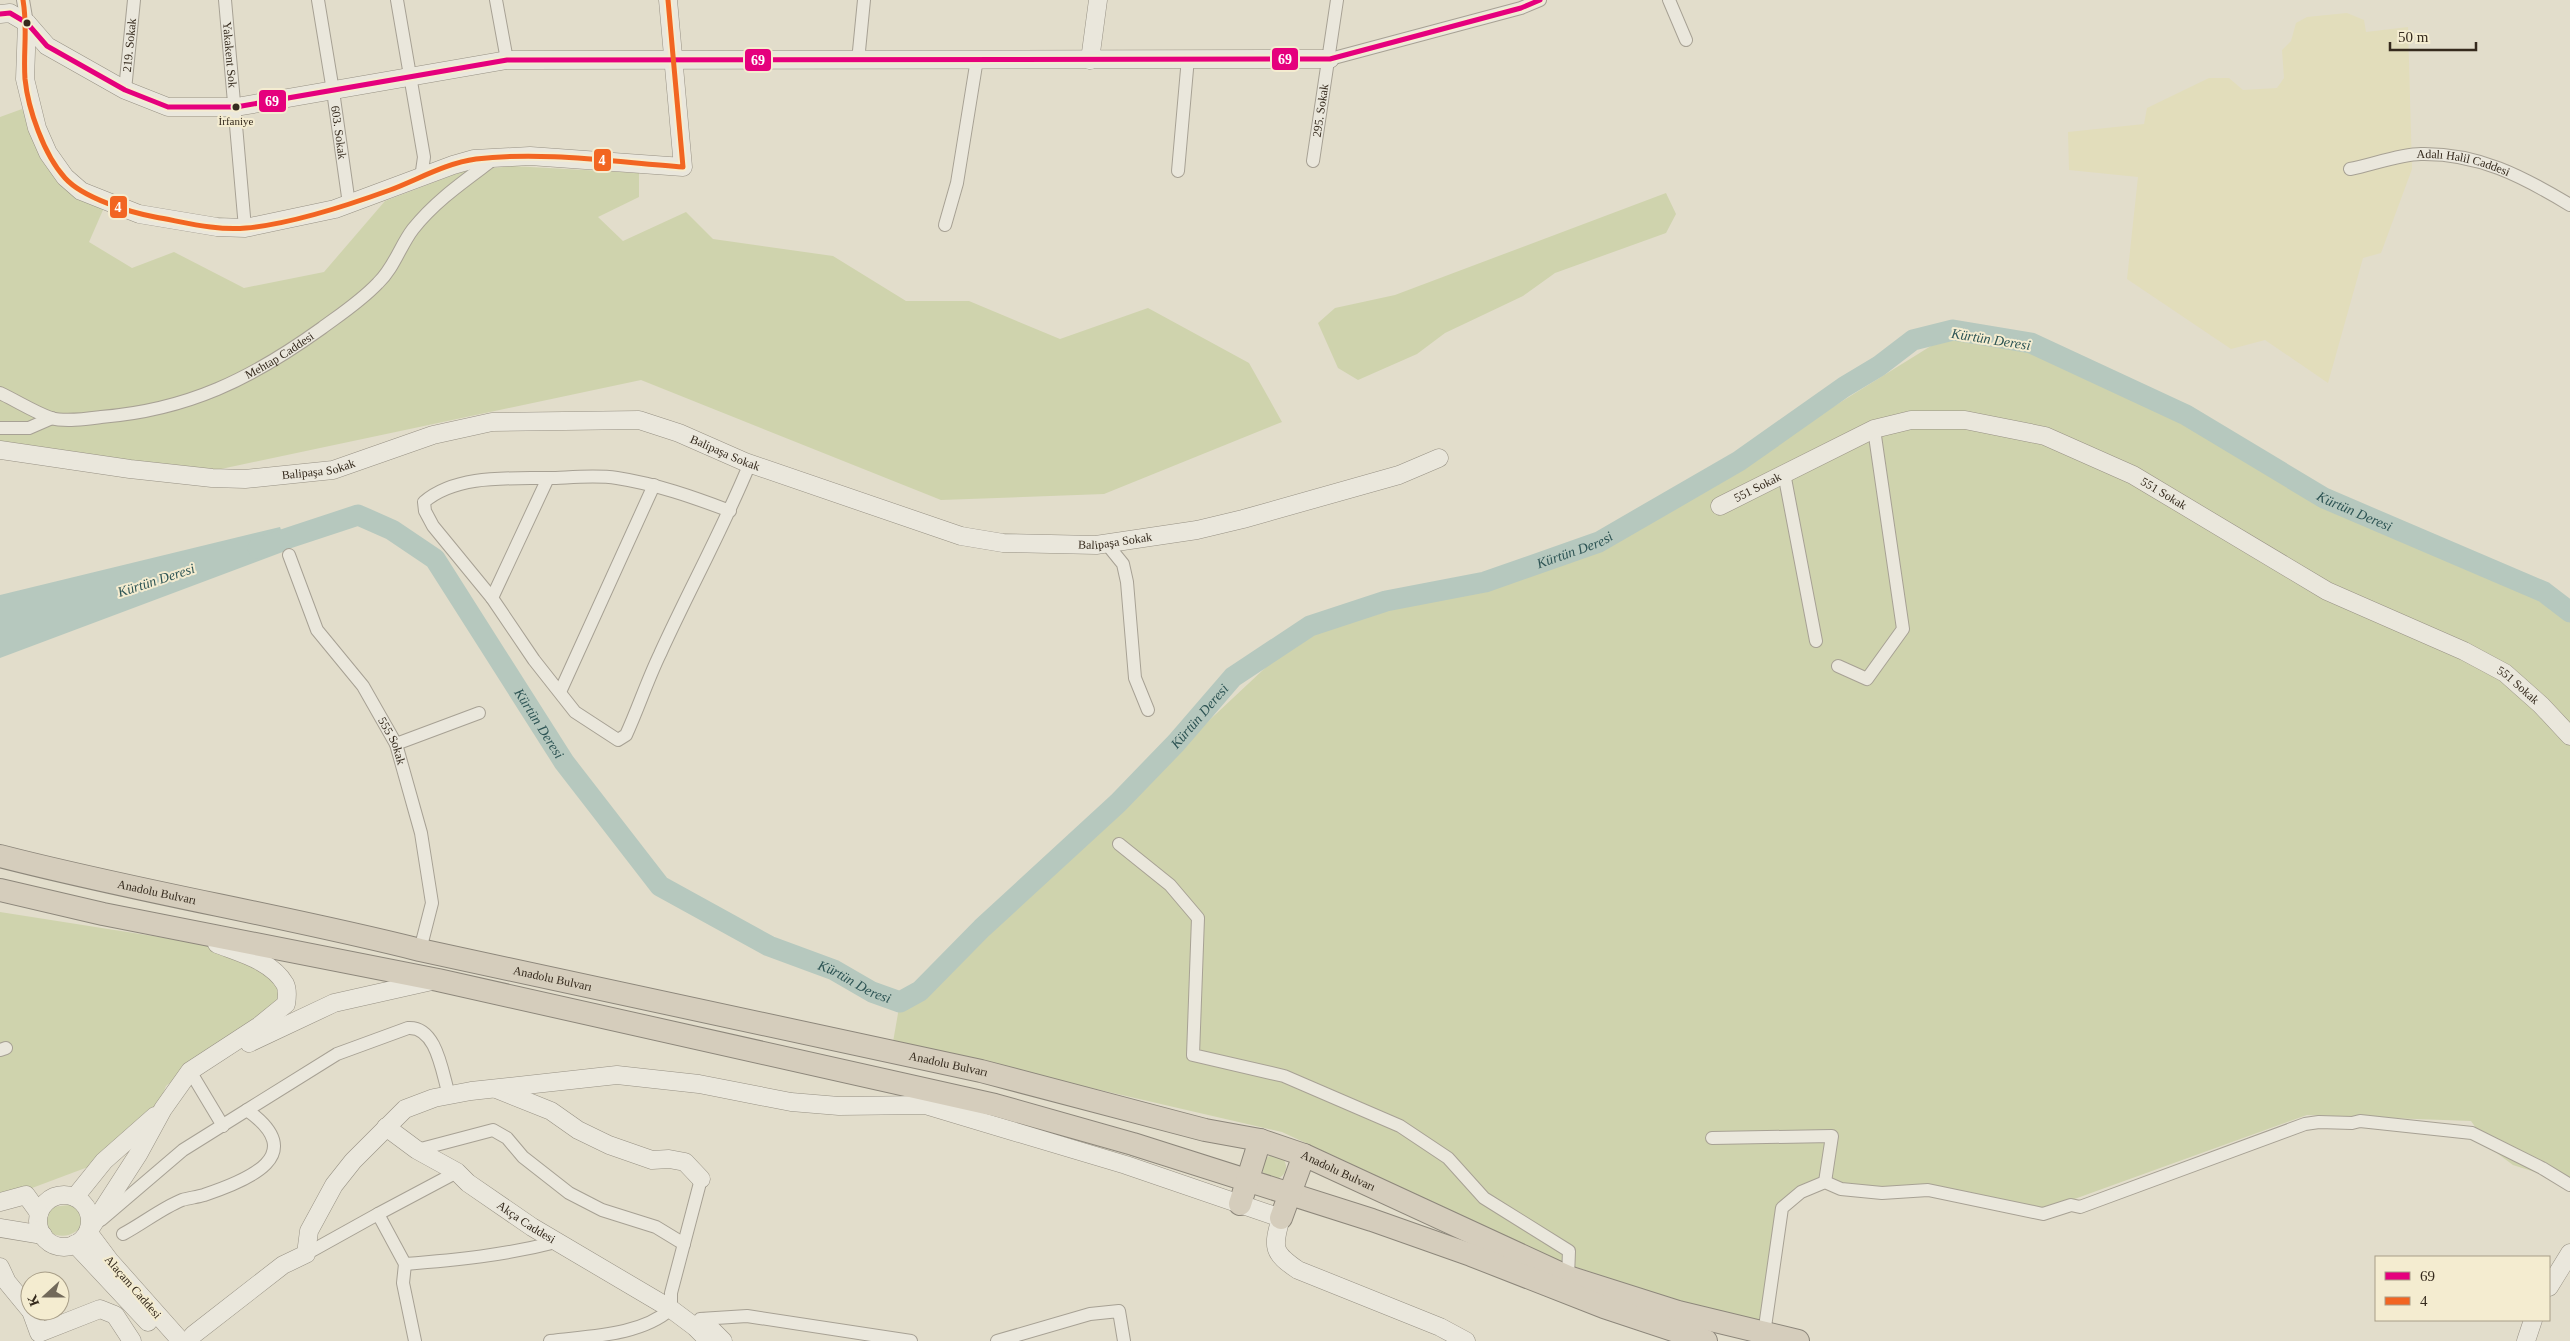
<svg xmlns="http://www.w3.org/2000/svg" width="2570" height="1341" viewBox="0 0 2570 1341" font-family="Georgia,serif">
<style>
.farmland{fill:#e2ddbb}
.green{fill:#cfd3ad}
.water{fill:#b6c8be}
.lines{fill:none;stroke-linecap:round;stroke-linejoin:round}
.river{stroke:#b6c8be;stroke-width:21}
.street-casing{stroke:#a7a194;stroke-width:14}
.secondary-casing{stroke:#979184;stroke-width:19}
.highway-casing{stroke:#8d877b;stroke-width:24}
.street{stroke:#eae7dc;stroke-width:12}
.secondary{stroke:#eae7dc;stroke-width:18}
.highway{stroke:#d5cdbc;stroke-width:22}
.bus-1-casing{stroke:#f4ecd0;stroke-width:9}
.bus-2-casing{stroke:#f4ecd0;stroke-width:9}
.bus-1{stroke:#e5007d;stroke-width:5}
.bus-2{stroke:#f26522;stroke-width:5}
.bus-dot{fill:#352a1d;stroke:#f4ecd0;stroke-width:2}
.labels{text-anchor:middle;stroke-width:4;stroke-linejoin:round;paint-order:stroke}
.bus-label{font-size:11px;fill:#352a1d;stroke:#f4ecd0}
.street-label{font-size:12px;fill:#352a1d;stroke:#f4ecd0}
.water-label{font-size:14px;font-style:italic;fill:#2d5454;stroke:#f4ecd0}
.line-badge{stroke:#f4ecd0;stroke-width:2}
.badge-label{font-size:14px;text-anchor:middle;font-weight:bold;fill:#fff}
</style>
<rect width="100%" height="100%" fill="#e2ddcb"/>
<path class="farmland" d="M2347,13L2364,20L2366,32L2408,27L2412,169L2381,253L2363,258L2328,383L2265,340L2231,349L2127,279L2138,177L2069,170L2068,132L2144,124L2147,108L2209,78H2229L2243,90L2277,88L2284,78L2282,50L2291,41L2296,23L2307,17Z"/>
<g class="green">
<path d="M22,109L67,187L103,210L89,242L132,268L174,252L244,288L324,272L385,201L464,171L512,166L639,173V197L598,217L623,241L686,212L713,239L833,256L906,301H969L1060,339L1148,308L1249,363L1282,422L1104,494L941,500L641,380L207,472L0,445V117Z"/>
<path d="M1666,193L1676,214L1666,233L1555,273L1523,296L1445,333L1417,354L1358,380L1338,368L1318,323L1335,308L1395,295Z"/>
<path d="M1947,336L2031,343L2324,498L2544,592L2570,612V1183L2513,1165L2490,1148L2471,1121L2307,1115L2044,1210L1812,1182L1779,1205L1762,1323L1757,1328L1564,1263L1282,1132L893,1042L900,1002L920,991L1310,626L1485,582L1599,542L1688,497Z"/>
<path d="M0,912L229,948L285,984L279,1012L207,1052L166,1086L153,1118L104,1161L0,1200Z"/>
<circle cx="1274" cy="1167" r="12"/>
<path d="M69,1205C78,1207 85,1209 86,1220C78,1233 66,1240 50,1233L44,1225V1215L52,1207Z"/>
</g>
<path class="water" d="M280,527L288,550L0,658V595Z"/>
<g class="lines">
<path class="river" id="s1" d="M258,548L358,515L392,530L435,559L564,762L660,886L769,946L834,970L872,992L900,1002L920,991L982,928L1118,803L1176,743L1233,677L1310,626L1386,601L1485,582L1599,542L1739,461L1844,387L1879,366L1913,340L1953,330L2031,343L2186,415L2324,498L2544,592L2570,612"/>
<defs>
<g id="street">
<path d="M23,0L27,23"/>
<path id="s2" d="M225,0L245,228"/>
<path id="s3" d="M318,0L333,91L349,204"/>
<path d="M397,0L424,157L421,178"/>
<path d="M496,0L507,60"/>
<path d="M1669,0L1686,40"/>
<path d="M1330,59L1521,8L1540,0"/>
<path d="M858,61L864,0"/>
<path id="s4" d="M125,90L134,0"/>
<path id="s5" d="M1313,161L1337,0"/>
<path id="s6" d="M2350,169C2371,165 2400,154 2421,154C2478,153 2522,176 2570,205"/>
<path d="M1178,171L1188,58"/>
<path d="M945,225L957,183L977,59"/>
<path id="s7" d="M0,393C17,401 34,412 51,418C65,422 86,419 101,417C188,410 251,379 322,328C341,314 361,301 378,283C394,268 400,246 413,229C436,200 466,180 495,158"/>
<path d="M0,428H29L52,418"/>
<path d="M1784,473L1816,641"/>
<path d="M730,511C693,497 656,484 617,478C597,475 576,477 556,478C514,479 458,473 424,502L425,511L433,526L492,598L534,660L575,712L618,740L626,735C638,709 647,681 660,654C689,590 723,529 750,463"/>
<path d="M1106,543L1123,564L1127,582L1135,678L1148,710"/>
<path id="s8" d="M289,555L317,630L363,686L396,744L421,833L432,903L420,950"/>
<path d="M492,598L548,478"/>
<path d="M1838,666L1867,679L1903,629L1874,429"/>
<path d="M560,692L654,485"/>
<path d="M396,744L479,713"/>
<path d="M1119,844L1170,885L1198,918L1193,1055L1284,1076L1400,1126L1448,1158L1484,1198L1569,1251L1568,1277"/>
<path d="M0,1050L6,1048"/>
<path d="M190,1071L223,1126"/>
<path d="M247,1110L337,1054L408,1028C437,1026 442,1073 449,1095"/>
<path d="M1712,1138L1832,1136L1825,1182"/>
<path d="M417,1150L493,1130L507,1138L523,1157L569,1193L602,1210L656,1227L684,1244"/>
<path d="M378,1214L457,1172"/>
<path d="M101,1220L183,1150L247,1110C310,1155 249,1180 204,1195C197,1197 189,1198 182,1200C162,1208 142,1224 123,1234"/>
<path d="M306,1254L378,1214L405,1264L403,1283L415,1341"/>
<path d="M405,1264C457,1260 506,1255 556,1242"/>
<path d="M700,1319L747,1316L911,1341"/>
<path d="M1764,1334L1782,1208L1801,1192L1825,1182L1841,1189L1882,1193L1928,1190L2043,1214L2071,1205L2080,1207L2305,1124L2319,1122L2352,1123L2360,1121L2472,1133L2542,1168L2570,1185"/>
<path d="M550,1341C589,1336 640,1336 671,1309V1293L701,1179"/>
<path d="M997,1341L1090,1314L1119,1311L1124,1341"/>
</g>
<g id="secondary">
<path d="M0,14L10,13L27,23L47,46L125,90L168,107H236L507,60L1330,59"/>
<path d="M27,23L25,79L37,128L48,153L65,177L81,191L139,214L217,227L245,228L335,209L453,165L474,159L530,156L683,167L668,0"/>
<path d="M1090,60L1098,0"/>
<path id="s9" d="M0,450L130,469L212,478L245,479L333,470L433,435L492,422L639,420L679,433L745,462L961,536L1003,543L1096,545L1197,530L1243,519L1399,475L1439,458"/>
<path id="s10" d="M1720,506L1874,429L1911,420H1965L2045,436L2133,475L2327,591L2464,651L2505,673L2541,705L2570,736"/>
<path d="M249,1043L334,1003L432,981"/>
<path d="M496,1089L551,1111L578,1130L609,1145L652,1160L669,1159L685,1162L701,1179"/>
<path id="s11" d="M386,1127L417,1150L457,1172L468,1183L532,1227L671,1309L695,1327L709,1341"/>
<circle cx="64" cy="1221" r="26"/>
<path d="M75,1197L104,1161L155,1116"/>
<path d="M0,1202L26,1195L39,1213"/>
<path d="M0,1228L43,1235"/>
<path d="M75,1244L148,1322"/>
<path d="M0,1267L7,1282L30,1310"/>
<path d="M2549,1287L2570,1253"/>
<path d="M31,1311L39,1333L100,1309L115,1315L132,1341"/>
<path d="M704,1322L723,1341"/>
<path d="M193,1335L283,1265L306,1254L309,1231L334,1185L353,1161L405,1109L434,1098L471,1091L617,1075L699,1084L791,1102L839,1106L925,1105L1126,1165L1281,1218C1272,1248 1273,1253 1298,1270L1440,1327L1466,1341"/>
<path d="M181,1341L109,1260L88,1232L139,1153L163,1109L190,1071L259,1026L286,1004C287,998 288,990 285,984C272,961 240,953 217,944"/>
<path d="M2526,1341L2533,1320"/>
</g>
<g id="highway">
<path id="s12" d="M0,856C139,892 281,915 420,950L981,1071L1205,1130L1260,1140L1304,1155L1568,1277L1678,1312L1798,1341"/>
<path d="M0,890L103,914L438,980L995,1105L1133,1144L1372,1220L1471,1255L1604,1307L1706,1341"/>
<path d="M1240,1204L1260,1140"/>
<path d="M1281,1218L1304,1155"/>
</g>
</defs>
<use href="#street" class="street-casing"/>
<use href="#secondary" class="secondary-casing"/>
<use href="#highway" class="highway-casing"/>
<use href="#street" class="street"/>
<use href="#secondary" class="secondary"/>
<use href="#highway" class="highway"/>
<defs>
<path id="bus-1" d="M0,14L10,13L27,23L47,46L125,90L168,107H236L507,60L1330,59L1521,8L1540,0"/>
<path id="bus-2" d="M23,0C28,29 23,51 25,79C28,109 44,155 65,178C83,198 129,212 155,217C184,222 216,231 246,228C292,224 346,206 390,190C417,180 446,163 476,159C544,151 614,162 683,167L668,0"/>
</defs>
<use href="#bus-1" class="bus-1-casing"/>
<use href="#bus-2" class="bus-2-casing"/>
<use href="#bus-1" class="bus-1"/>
<use href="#bus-2" class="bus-2"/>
</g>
<g class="bus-dot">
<circle cx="27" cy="23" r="4.5"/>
<circle cx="236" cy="107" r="4.5"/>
</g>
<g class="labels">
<g class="bus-label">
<text x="236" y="125">İrfaniye</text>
</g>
<g class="street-label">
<text dy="4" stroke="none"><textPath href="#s4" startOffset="45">219. Sokak</textPath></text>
<text dy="4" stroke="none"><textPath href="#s2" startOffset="55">Yakakent Sok</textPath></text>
<text dy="4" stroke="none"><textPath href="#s5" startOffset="51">295. Sokak</textPath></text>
<text dy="4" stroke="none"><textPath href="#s3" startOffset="134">603. Sokak</textPath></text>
<text dy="4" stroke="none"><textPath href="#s6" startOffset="116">Adalı Halil Caddesi</textPath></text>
<text dy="4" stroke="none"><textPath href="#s7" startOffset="298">Mehtap Caddesi</textPath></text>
<text dy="4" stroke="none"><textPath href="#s9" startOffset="741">Balipaşa Sokak</textPath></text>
<text dy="4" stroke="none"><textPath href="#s9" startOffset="321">Balipaşa Sokak</textPath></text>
<text dy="4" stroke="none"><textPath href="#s10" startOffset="42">551 Sokak</textPath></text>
<text dy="4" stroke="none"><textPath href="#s10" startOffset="478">551 Sokak</textPath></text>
<text dy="4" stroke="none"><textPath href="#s9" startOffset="1146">Balipaşa Sokak</textPath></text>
<text dy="4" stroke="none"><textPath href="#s10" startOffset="882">551 Sokak</textPath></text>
<text dy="4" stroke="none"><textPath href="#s8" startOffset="215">555 Sokak</textPath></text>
<text dy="4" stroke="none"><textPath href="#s12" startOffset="161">Anadolu Bulvarı</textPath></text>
<text dy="4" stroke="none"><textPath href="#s12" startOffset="566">Anadolu Bulvarı</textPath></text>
<text dy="4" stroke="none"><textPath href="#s12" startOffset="971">Anadolu Bulvarı</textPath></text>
<text dy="4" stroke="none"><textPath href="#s12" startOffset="1376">Anadolu Bulvarı</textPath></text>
<text dy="4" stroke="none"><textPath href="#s11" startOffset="170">Akça Caddesi</textPath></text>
<text transform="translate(133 1287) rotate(49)" y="4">Alaçam Caddesi</text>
</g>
<g class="water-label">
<text transform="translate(1991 339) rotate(9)" y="5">Kürtün Deresi</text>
<text dy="5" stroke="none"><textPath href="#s1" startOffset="2579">Kürtün Deresi</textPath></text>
<text dy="5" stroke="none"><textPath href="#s1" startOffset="1694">Kürtün Deresi</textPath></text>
<text transform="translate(156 580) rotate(-18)" y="5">Kürtün Deresi</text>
<text dy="5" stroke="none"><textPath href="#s1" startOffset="1274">Kürtün Deresi</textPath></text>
<text dy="5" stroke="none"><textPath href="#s1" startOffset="389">Kürtün Deresi</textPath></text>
<text dy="5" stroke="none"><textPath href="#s1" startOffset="809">Kürtün Deresi</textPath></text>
</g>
</g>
<g class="line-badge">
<rect x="1271" y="47" width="28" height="24" rx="5" fill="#e5007d"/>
<rect x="744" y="48" width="28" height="24" rx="5" fill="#e5007d"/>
<rect x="258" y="89" width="29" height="24" rx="5" fill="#e5007d"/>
<rect x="593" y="148" width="19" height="24" rx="5" fill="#f26522"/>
<rect x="109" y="195" width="19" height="24" rx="5" fill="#f26522"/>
</g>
<g class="badge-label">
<text x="1285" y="64">69</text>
<text x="758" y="65">69</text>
<text x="272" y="106">69</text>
<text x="602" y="165">4</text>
<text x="118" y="212">4</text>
</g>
<rect x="2375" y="1256" width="175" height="65" fill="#f4ecd0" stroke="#a89e88"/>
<rect x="2385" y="1272" width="25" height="8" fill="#e5007d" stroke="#a89e88"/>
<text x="2420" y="1281" font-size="15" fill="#352a1d">69</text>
<rect x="2385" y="1297" width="25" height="8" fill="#f26522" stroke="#a89e88"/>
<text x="2420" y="1306" font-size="15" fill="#352a1d">4</text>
<g transform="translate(45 1296) rotate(249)"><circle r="24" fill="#f4ecd0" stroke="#a89e88"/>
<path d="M0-4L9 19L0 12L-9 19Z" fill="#72695a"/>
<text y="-8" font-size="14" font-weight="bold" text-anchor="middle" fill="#352a1d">K</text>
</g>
<path d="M2390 42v8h86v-8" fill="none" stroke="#352a1d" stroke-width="2.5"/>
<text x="2398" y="42" font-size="15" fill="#352a1d" stroke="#f4ecd0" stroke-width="4" paint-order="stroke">50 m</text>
</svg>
